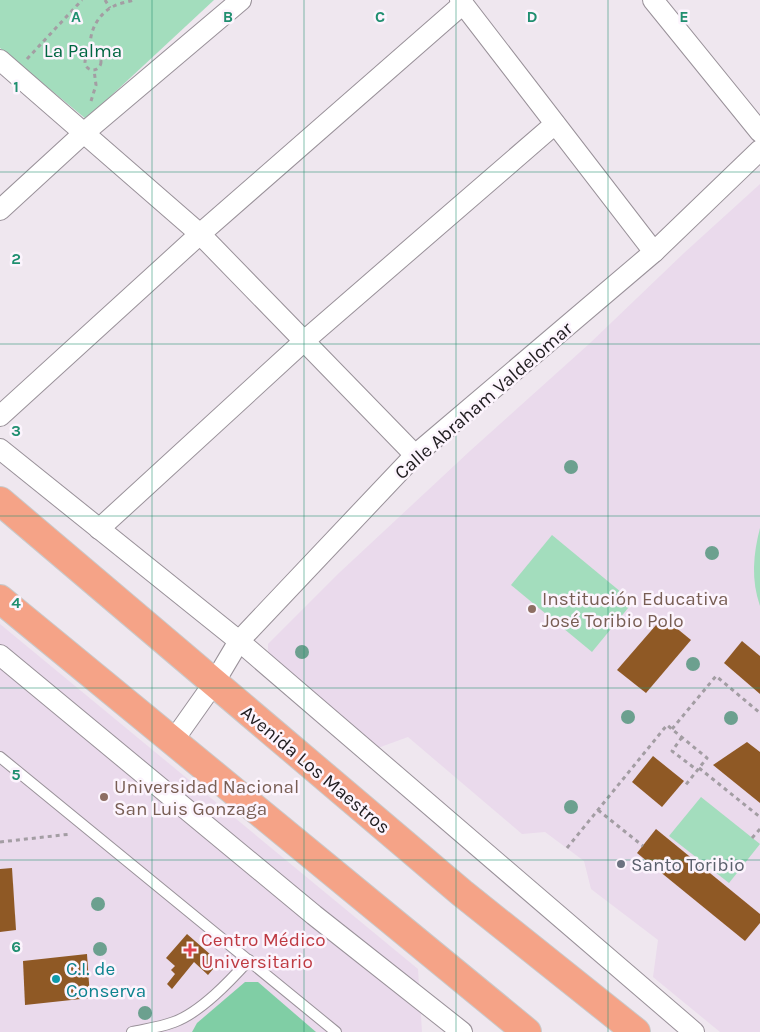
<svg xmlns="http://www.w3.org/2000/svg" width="760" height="1032" viewBox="0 0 760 1032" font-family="Karla,sans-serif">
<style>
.education{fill:#eadaec}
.green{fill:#a3ddbd}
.forest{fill:#80cea5}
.building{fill:#8f5925}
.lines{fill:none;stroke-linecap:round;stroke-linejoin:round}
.lane-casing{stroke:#999199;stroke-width:12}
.street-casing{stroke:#999199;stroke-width:22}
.highway-casing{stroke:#c9c9c9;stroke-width:30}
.path{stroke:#a39da3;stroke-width:3;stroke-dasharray:4 4;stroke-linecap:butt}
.lane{stroke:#fff;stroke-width:10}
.street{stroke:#fff;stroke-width:20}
.highway{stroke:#f5a387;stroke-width:28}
.tree{fill:#6ca08f}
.grid{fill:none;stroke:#208f70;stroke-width:1;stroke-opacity:0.55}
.education-dot{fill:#8d6e63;stroke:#fcf4fd;stroke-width:2}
.worship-dot{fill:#6b7280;stroke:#fcf4fd;stroke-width:2}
.health-dot{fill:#e0444e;stroke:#fcf4fd;stroke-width:2}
.culture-dot{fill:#0f9aa8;stroke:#fcf4fd;stroke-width:2}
.labels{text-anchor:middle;stroke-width:5;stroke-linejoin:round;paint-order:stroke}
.park-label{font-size:19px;fill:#006641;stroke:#fcf4fd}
.street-label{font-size:19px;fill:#1f1c1f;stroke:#fcf4fd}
.education-label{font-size:19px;fill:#785e54;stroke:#fcf4fd;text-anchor:start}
.worship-label{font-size:19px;fill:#5b616d;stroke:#fcf4fd;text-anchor:start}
.health-label{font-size:19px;fill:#be3a42;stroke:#fcf4fd;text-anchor:start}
.culture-label{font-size:19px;fill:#0d838f;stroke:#fcf4fd;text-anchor:start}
.grid-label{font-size:16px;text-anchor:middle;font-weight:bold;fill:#208f70;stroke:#fcf4fd;stroke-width:5;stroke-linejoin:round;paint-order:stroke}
</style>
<rect width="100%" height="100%" fill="#efe7ef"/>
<g class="education">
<path d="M760,184V1032H720L653,977L658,940L591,889L584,861L545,832L522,834L408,737L375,749L268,662V644L339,573L471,450L589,344L684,253Z"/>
<path d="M0,624L418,969L422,1032H0Z"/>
</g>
<g class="green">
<path d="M0,0H214L86,119L0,48Z"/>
<path d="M760,528V606C751,580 753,555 760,528Z"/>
<path d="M552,535L633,602L592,652L511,585Z"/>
<path d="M701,797L760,844L729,883L669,836Z"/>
</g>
<path class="forest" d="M245,982H258L316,1032H192L197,1023Z"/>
<g class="building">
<path d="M663,617L691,640L646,693L617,670Z"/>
<path d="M742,641L760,656V694L724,663Z"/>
<path d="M747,742L760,752V803L713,765Z"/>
<path d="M653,756L684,781L662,807L632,782Z"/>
<path d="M656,829L760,914V923L745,941L637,853Z"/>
<path d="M12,868L16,930L0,932V869Z"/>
<path d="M187,934L219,962L208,975L194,962L172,989L167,984L175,974L171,970L175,966L166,958Z"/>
<path d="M87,954L90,998L25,1005L23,961Z"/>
</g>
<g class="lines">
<defs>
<g id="lane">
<path d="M0,757L336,1032"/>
<path d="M132,1032C146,1029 161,1027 174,1022C201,1012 230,981 249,960"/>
</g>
<g id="street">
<path d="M460,0L654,252"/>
<path d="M653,0L760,132"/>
<path d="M0,60L200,234L415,455"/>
<path d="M0,210L85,132L241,0"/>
<path d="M0,416L200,234L463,4"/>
<path d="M0,449L239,641L694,1032"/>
<path d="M99,529L303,342L555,124"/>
<path d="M0,655L314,915L462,1032"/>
<path d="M173,741L214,683L239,641L415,455L654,252L760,150"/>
</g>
<g id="highway">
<path d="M0,501L462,893L636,1032"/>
<path d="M0,599L527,1032"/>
</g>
</defs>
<use href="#lane" class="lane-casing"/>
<use href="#street" class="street-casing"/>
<use href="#highway" class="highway-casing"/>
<g class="path">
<path d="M105,0L110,8"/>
<circle cx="93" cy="62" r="8"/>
<path d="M92,54C86,36 97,14 114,6C120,3 128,2 134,0"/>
<path d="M27,59L82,0"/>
<path d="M91,101L96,85L94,70"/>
<path d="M672,729L716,676L760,713"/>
<path d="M682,737L672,751L697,770"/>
<path d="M699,768L760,817"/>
<path d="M598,810L643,846"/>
<path d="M752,838L760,829"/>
<path d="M0,842L71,834"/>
<path d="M567,848L667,725L707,758L684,787"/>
</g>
<use href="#lane" class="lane"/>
<use href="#street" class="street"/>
<use href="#highway" class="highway"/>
</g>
<g class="tree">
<circle cx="571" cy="467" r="7"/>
<circle cx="712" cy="553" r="7"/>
<circle cx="302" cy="652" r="7"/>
<circle cx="693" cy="664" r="7"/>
<circle cx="628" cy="717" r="7"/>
<circle cx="731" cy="718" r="7"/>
<circle cx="571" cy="807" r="7"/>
<circle cx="98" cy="904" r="7"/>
<circle cx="100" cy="949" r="7"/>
<circle cx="145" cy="1013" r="7"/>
</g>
<path class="grid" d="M152,0V1032M304,0V1032M456,0V1032M608,0V1032M0,172H760M0,344H760M0,516H760M0,688H760M0,860H760"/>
<g class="education-dot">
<circle cx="532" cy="609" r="5"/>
<circle cx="104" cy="797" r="5"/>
</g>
<circle class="worship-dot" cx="621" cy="864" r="5"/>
<path class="health-dot" d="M187.5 942.5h5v5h5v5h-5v5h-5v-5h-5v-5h5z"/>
<circle class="culture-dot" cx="56" cy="979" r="5"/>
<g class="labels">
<g class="park-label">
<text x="83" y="57">La Palma</text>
</g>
<g class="street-label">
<text transform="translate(483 400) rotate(-41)" y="7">Calle Abraham Valdelomar</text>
<text transform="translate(316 769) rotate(40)" y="7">Avenida Los Maestros</text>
</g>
<g class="education-label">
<text x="542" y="605">Institución Educativa<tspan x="542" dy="22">José Toribio Polo</tspan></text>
<text x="114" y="793">Universidad Nacional<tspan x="114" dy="22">San Luis Gonzaga</tspan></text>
</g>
<g class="worship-label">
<text x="631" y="871">Santo Toribio</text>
</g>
<g class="health-label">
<text x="201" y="946">Centro Médico<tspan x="201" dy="22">Universitario</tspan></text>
</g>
<g class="culture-label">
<text x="66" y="975">C.I. de<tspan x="66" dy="22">Conserva</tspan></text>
</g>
</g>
<g class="grid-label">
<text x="76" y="22">A</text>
<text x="228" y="22">B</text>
<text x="380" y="22">C</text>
<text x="532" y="22">D</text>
<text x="684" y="22">E</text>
<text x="16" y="92">1</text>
<text x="16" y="264">2</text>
<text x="16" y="436">3</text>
<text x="16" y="608">4</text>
<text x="16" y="780">5</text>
<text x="16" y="952">6</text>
</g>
</svg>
